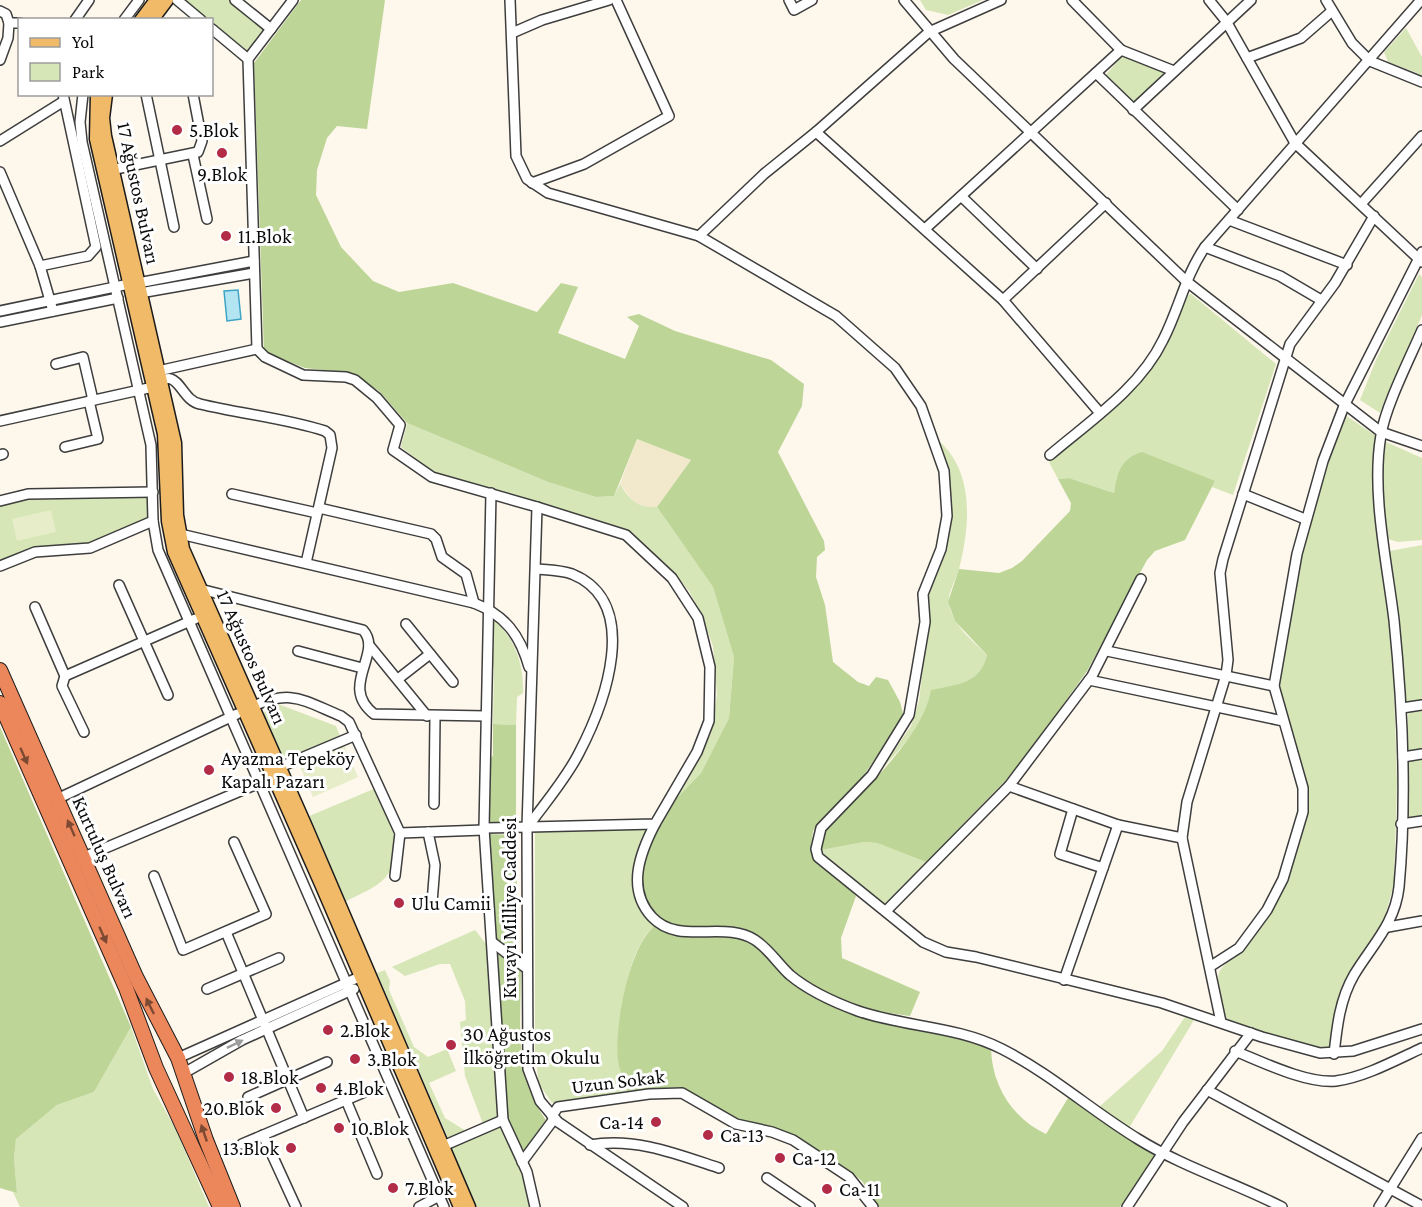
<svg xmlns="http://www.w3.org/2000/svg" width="1422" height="1207" viewBox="0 0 1422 1207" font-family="'Crimson Pro',serif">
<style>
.farmland{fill:#f2e9cd}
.green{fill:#d6e6b7}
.forest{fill:#bdd597}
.pitch{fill:#e6edc8}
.water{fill:#b3e4f2;stroke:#3ea4c5;stroke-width:1.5}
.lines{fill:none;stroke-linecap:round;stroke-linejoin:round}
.minor-casing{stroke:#3e3e3e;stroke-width:12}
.major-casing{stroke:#1c1c1c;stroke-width:15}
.highway-casing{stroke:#1c1c1c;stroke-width:16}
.minor{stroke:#fff;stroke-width:9}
.major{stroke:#f0ba68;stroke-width:12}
.highway{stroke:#ec875b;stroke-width:14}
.oneway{fill:#7c4933}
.oneway2{fill:#9d9d9d}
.poi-dot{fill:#b22c47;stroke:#fff;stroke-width:2}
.labels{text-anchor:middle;stroke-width:6;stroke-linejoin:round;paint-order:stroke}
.poi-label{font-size:20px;fill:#0b0b0b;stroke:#fff;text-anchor:start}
.street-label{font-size:20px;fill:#0b0b0b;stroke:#fff}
</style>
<rect width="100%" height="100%" fill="#fef7eb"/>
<path class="farmland" d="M637,439L691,460L657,507H646L634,503L620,484Z"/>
<g class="green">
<path d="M180,0H232L266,27L246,52L212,25V20L205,19Z"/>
<path d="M920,0H983L948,15L926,10Z"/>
<path d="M1406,28L1422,57V75L1388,62L1384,52Z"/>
<path d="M1127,56L1165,72L1134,103L1104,77L1120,58Z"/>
<path d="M1419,274L1422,277V315L1380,413L1360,400L1376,360Z"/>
<path d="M1191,294L1276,364L1233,495L1212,487L1215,481L1117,477L1114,493L1069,478L1058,479L1049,462L1145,377L1172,335L1187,295Z"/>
<path d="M1345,415L1376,436L1374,465L1393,658L1397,782L1394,884L1383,923L1343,983L1335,1011L1329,1049C1303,1047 1244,1034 1224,1016L1217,985L1219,972L1229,959L1248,945L1278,899L1309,806V790L1289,730L1279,690V680C1294,590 1310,500 1345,415Z"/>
<path d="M407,423L548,482L596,497L614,496L620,484C630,501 638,508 657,507L713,587L734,657L729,718L701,773L674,801L711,734L717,694L713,646L699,609L689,591L678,577L629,532L434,472L401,447Z"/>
<path d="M938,440C975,472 970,526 959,569C956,579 947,594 949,604C953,626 972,640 987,655C980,684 958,684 932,690C926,724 902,747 879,772L911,726L919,701L929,614L925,598L936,576L950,527L951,494L947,463Z"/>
<path d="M1386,442L1422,458V540L1398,542L1388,539C1383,509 1376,471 1386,442Z"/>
<path d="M150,496V517L87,545L34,548L0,563V506C30,491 113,497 150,496Z"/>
<path d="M1422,545V702L1405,703L1390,551Z"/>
<path d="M491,616C514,638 524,661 523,693L517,697L516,725L493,724L494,668L491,665Z"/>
<path d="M278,704L336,726L340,736L283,760L263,715L266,709Z"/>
<path d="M1422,709V751H1408L1406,749L1408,716L1409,712Z"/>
<path d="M1422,757V818L1406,819L1407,760Z"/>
<path d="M376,788C387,813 408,852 385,878C376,888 357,895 345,902L307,817Z"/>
<path d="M645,828L648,829C632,865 630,893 655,926C627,946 617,1025 618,1059C619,1069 624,1081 627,1091L552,1103L539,1084L535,1053V831Z"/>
<path d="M864,842L877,843L926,862L885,904L825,856L821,850Z"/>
<path d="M475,930L486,944L499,1117L483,1124L465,1076L460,1022L466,1020L465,1001L450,964H440L405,976L392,967Z"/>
<path d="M385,970L390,981L389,990L414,1047L428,1057L447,1049L456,1071L429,1083L445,1118L466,1131L448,1138L377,973Z"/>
<path d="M1185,1017L1194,1020L1129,1128L1099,1107L1162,1051Z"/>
<path d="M131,1027L153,1089L175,1128L209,1207H20L13,1192L17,1193L14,1158L16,1139L57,1105L94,1092Z"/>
<path d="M502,1126L525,1183L531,1207H476L450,1147Z"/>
</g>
<g class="forest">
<path d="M301,0H385L367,129L337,126L327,138L317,170L316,195L341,247L373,281L399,292L453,283L537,312L561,283L578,287L558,333L625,359L639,326L627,317L639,314L675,331L771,360L804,384L802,406L778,452L824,541L825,550L817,557L816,577L825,605L833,662L858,682L869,686L876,677L888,680L900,702L903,713L902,721L861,779L819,822L813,831L811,846L815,862L849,887L856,896L841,938L842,958L920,992L910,1016L862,1009L819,990L786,968L771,950L741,929L724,927L699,930L670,924L653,913L648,904L640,879L647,843L674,801L701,773L729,718L734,657L713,587L657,507L691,460L637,439L614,496L596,497L548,482L407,423L379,391L351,373L305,368L264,352L254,63Z"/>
<path d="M1142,452L1215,481L1185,540L1155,551L1147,560L1087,671L1038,740L1009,777L926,862L877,843L864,842L821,850L820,844L824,831C858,795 923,739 931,690C958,684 980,684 987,655L955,621L948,602L959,569L999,573L1012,568L1022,561L1070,511L1071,503L1058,479L1069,478L1114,493C1117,473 1121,458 1142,452Z"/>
<path d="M493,724L516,725V822H487L488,765L493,755Z"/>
<path d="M0,727L131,1027L94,1092L57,1105L16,1139L14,1158L17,1193L0,1188Z"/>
<path d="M488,834L516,835L518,957L495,939Z"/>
<path d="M655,926L667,930L731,934L747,939L815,995L991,1049C992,1086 1013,1119 1046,1134L1070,1095L1159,1154L1120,1207H879L862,1181L847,1169L789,1133L734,1119L704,1099L677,1087L627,1091C624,1081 619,1070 618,1060C614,1028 629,945 655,926Z"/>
<path d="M496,949L521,968C521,1021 513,1076 546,1120L523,1152L507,1115Z"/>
</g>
<g class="pitch">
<path d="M51,510L56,532L17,541L12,519Z"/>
<path d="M344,745L358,777L313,797L299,764Z"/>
</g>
<path class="water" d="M238,290L241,319L227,321L224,291Z"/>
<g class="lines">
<defs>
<g id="minor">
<path d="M177,0L201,20"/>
<path d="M235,0L271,29"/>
<path d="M510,0L516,156L527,179L548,193L699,236L836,316L895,368L921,406L944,471L947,516L941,549L923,594L925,622L909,715L872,775L821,828L816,849L818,857L923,942L946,952L976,957L1162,1003L1262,1037L1320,1053L1353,1051L1422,1029"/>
<path d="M789,0L794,10L812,0"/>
<path d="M904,0L954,59L1186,281L1381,432L1422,446"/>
<path d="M1072,0L1121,50"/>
<path d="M1209,0L1226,21L1295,143L1422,262"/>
<path d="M1326,0L1352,43L1370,61L1422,82"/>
<path d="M0,11L6,14L9,23"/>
<path d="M75,20L89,0"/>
<path d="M124,20L139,0"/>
<path d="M212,29L248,59"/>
<path d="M512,33L542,20L609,0"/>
<path d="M1247,58L1301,38L1332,11"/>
<path d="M0,60L8,38L9,23H20"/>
<path d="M1096,73L1238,210"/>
<path d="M83,94L80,122L82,142L151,445L153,521L158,550L444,1207"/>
<path d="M146,94L174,227"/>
<path d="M1133,110L1251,0"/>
<path d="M816,132L929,32L1001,0"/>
<path d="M0,141L64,101"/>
<path d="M193,155L207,219"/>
<path d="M106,171L198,152L202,141L193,94"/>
<path d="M0,172L40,266L53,311"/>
<path d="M532,183L584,164L669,116L616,0"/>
<path d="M962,197L1037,269"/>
<path d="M1361,204L1422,136"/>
<path d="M1229,220L1347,265"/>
<path d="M926,228L1121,50L1174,71"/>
<path d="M699,236L764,174L816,132L1003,300L1100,413"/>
<path d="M1205,247L1280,276L1321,300"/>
<path d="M40,266L88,256L96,247L63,94"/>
<path d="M138,283L254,261"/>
<path d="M140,293L254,273"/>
<path d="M1003,300L1106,203"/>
<path d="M0,311L129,284"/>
<path d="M0,322L118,298"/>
<path d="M257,349L248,59L293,0"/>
<path d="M56,364L83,357L93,400"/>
<path d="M158,371L257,349L265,357L303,375L346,377L355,380L377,398L400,425L393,450L432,477L537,507L527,828L528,1069L540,1101L558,1122L683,1207"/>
<path d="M0,421L153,387C179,362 179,400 200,404C241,414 285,418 325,431L330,435L332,448L306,563"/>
<path d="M65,447L98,439L89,401"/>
<path d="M0,455L3,454"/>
<path d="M1050,455C1090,421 1140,388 1163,340C1179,309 1185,276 1205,247L1421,0"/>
<path d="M491,493L484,828L503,1120L527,1172L535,1207"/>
<path d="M232,494L317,513"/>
<path d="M1243,494L1305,519"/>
<path d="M0,501L28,494L153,492"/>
<path d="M319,508L431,534L436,539L442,557L466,574L474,603"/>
<path d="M176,533L474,603C505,615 520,635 529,667"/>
<path d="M0,566L35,552L90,548L153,521"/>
<path d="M119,585L168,695"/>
<path d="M200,589L363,630C384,653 338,686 374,714L486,716"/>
<path d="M35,607L65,676L195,619"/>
<path d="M406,624L453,682"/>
<path d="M369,645L427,716"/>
<path d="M298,651L362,668"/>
<path d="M1107,651L1274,686"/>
<path d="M65,676L62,686L84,732"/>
<path d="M398,679L430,654"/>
<path d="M1089,680L1283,721"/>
<path d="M249,708C291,688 302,700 341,716L349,722L400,833L395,876"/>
<path d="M1402,708L1422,705"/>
<path d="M1403,757L1422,754"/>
<path d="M280,767L356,735"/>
<path d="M1009,786L1118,825L1182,838"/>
<path d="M57,799L237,714"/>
<path d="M434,804L435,717"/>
<path d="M1073,809L1060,854L1103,868"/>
<path d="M655,824C640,853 626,889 652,917C679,946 724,920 755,940C769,949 778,964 790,975C808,990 836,1003 858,1011C905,1027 957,1026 1002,1049C1051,1074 1092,1111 1138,1139C1183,1167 1235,1183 1282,1207"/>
<path d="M1401,824L1422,821"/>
<path d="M484,828L655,824L697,752L709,721L710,667L698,618L672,578L626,535L537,507"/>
<path d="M527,828C544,804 566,779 579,753C604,705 643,603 572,574C561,570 548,570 536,569"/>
<path d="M400,833L428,832"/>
<path d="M84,857L264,781"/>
<path d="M154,876L183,950L266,914L234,842"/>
<path d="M432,903L435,865L428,832L484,830"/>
<path d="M886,911L1009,786L1092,676L1141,579"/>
<path d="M1388,927L1422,921"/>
<path d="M226,932L304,1118"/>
<path d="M492,942L526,968"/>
<path d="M1211,966L1239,948L1267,910L1283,879L1303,812V788L1274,686L1297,554L1323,461L1344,406L1422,252"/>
<path d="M1064,980L1118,825"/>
<path d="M207,989L279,958"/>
<path d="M1221,1022L1182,838L1187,802L1226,675L1228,660L1220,573L1223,559L1290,344L1335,283L1374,216"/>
<path d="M1235,1051C1262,1062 1307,1084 1336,1081C1365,1077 1396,1060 1422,1048"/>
<path d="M1334,1054C1337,1026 1340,999 1354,975C1372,945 1395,924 1399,887C1407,799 1403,709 1394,620C1387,562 1371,492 1381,435C1385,407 1410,358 1422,330"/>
<path d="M178,1058L366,974"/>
<path d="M184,1073L242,1040L354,989"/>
<path d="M1207,1090L1422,1206"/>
<path d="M248,1097L327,1062"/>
<path d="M346,1100L377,1174"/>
<path d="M552,1116L558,1107L649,1094L682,1093L736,1124L772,1132L793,1140L849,1177L873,1207"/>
<path d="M263,1135L296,1207"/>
<path d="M242,1144L367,1091"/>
<path d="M590,1145C635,1137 677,1154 719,1168"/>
<path d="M443,1146L503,1120"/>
<path d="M522,1162L554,1119"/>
<path d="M767,1178L810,1207"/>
<path d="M419,1207L452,1189"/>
<path d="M1127,1207L1183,1122L1251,1033"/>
<path d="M1379,1207L1422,1138"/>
</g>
<g id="major">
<path d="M141,20L156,0"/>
<path d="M152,20L167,0"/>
<path d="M97,94L96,139L164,434L168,521L174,552L321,884L460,1207"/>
<path d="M106,94L103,118L105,136L175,443L177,515L183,549L307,829L469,1207"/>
</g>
<g id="highway">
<path d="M0,670L136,977L178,1058L206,1140L233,1207"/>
<path d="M0,703L126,988L156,1068L220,1207"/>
</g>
</defs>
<use href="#minor" class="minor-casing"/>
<use href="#major" class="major-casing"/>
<use href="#highway" class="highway-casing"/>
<use href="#minor" class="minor"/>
<use href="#major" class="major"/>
<use href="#highway" class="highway"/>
</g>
<defs><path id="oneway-solid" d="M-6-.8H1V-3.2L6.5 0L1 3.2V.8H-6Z" transform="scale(1.5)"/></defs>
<g class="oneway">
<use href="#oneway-solid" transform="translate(24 756) rotate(66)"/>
<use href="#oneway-solid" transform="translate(71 828) rotate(-114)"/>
<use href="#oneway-solid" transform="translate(103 935) rotate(66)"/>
<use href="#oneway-solid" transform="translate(150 1006) rotate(-116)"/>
<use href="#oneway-solid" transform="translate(204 1133) rotate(-109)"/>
</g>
<use class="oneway2" href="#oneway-solid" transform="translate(235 1044) rotate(-26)"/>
<g class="poi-dot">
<circle cx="177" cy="130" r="6"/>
<circle cx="222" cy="153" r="6"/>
<circle cx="226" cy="236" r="6"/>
<circle cx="209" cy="770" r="6"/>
<circle cx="399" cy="903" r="6"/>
<circle cx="328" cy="1030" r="6"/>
<circle cx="451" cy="1045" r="6"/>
<circle cx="355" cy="1059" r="6"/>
<circle cx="229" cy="1077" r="6"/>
<circle cx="321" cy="1088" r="6"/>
<circle cx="276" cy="1108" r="6"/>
<circle cx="656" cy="1122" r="6"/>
<circle cx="339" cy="1128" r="6"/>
<circle cx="708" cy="1135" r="6"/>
<circle cx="291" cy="1148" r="6"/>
<circle cx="780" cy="1158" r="6"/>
<circle cx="393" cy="1188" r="6"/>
<circle cx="827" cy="1189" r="6"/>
</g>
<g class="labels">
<g class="poi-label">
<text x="189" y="137">5.Blok</text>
<text x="222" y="181" text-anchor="middle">9.Blok</text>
<text x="238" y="243">11.Blok</text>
<text x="221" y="765">Ayazma Tepeköy<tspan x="221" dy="23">Kapalı Pazarı</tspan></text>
<text x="411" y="910">Ulu Camii</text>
<text x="340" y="1037">2.Blok</text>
<text x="463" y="1041">30 Ağustos<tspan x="463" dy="23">İlköğretim Okulu</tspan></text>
<text x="367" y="1066">3.Blok</text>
<text x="241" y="1084">18.Blok</text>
<text x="333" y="1095">4.Blok</text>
<text x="264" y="1115" text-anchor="end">20.Blok</text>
<text x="644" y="1129" text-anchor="end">Ca-14</text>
<text x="351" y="1135">10.Blok</text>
<text x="720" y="1142">Ca-13</text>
<text x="279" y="1155" text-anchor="end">13.Blok</text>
<text x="792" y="1165">Ca-12</text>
<text x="405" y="1195">7.Blok</text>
<text x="839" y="1196">Ca-11</text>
</g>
<g class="street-label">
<text transform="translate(139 193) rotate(78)" y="7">17 Ağustos Bulvarı</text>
<text transform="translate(252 657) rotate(66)" y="7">17 Ağustos Bulvarı</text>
<text transform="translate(105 857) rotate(66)" y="7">Kurtuluş Bulvarı</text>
<text transform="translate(509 908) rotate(-90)" y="7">Kuvayı Milliye Caddesi</text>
<text transform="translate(618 1081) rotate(-7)" y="7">Uzun Sokak</text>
</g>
</g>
<rect x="18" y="18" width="195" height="78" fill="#ffffff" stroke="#9d9d9d" stroke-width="1.5"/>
<rect x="30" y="38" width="30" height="9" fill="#f0ba68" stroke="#9d9d9d" stroke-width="1.5"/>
<text x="72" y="48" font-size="18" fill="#0b0b0b">Yol</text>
<rect x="30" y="63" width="30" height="18" fill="#d6e6b7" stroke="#9d9d9d" stroke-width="1.5"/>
<text x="72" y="78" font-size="18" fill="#0b0b0b">Park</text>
</svg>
